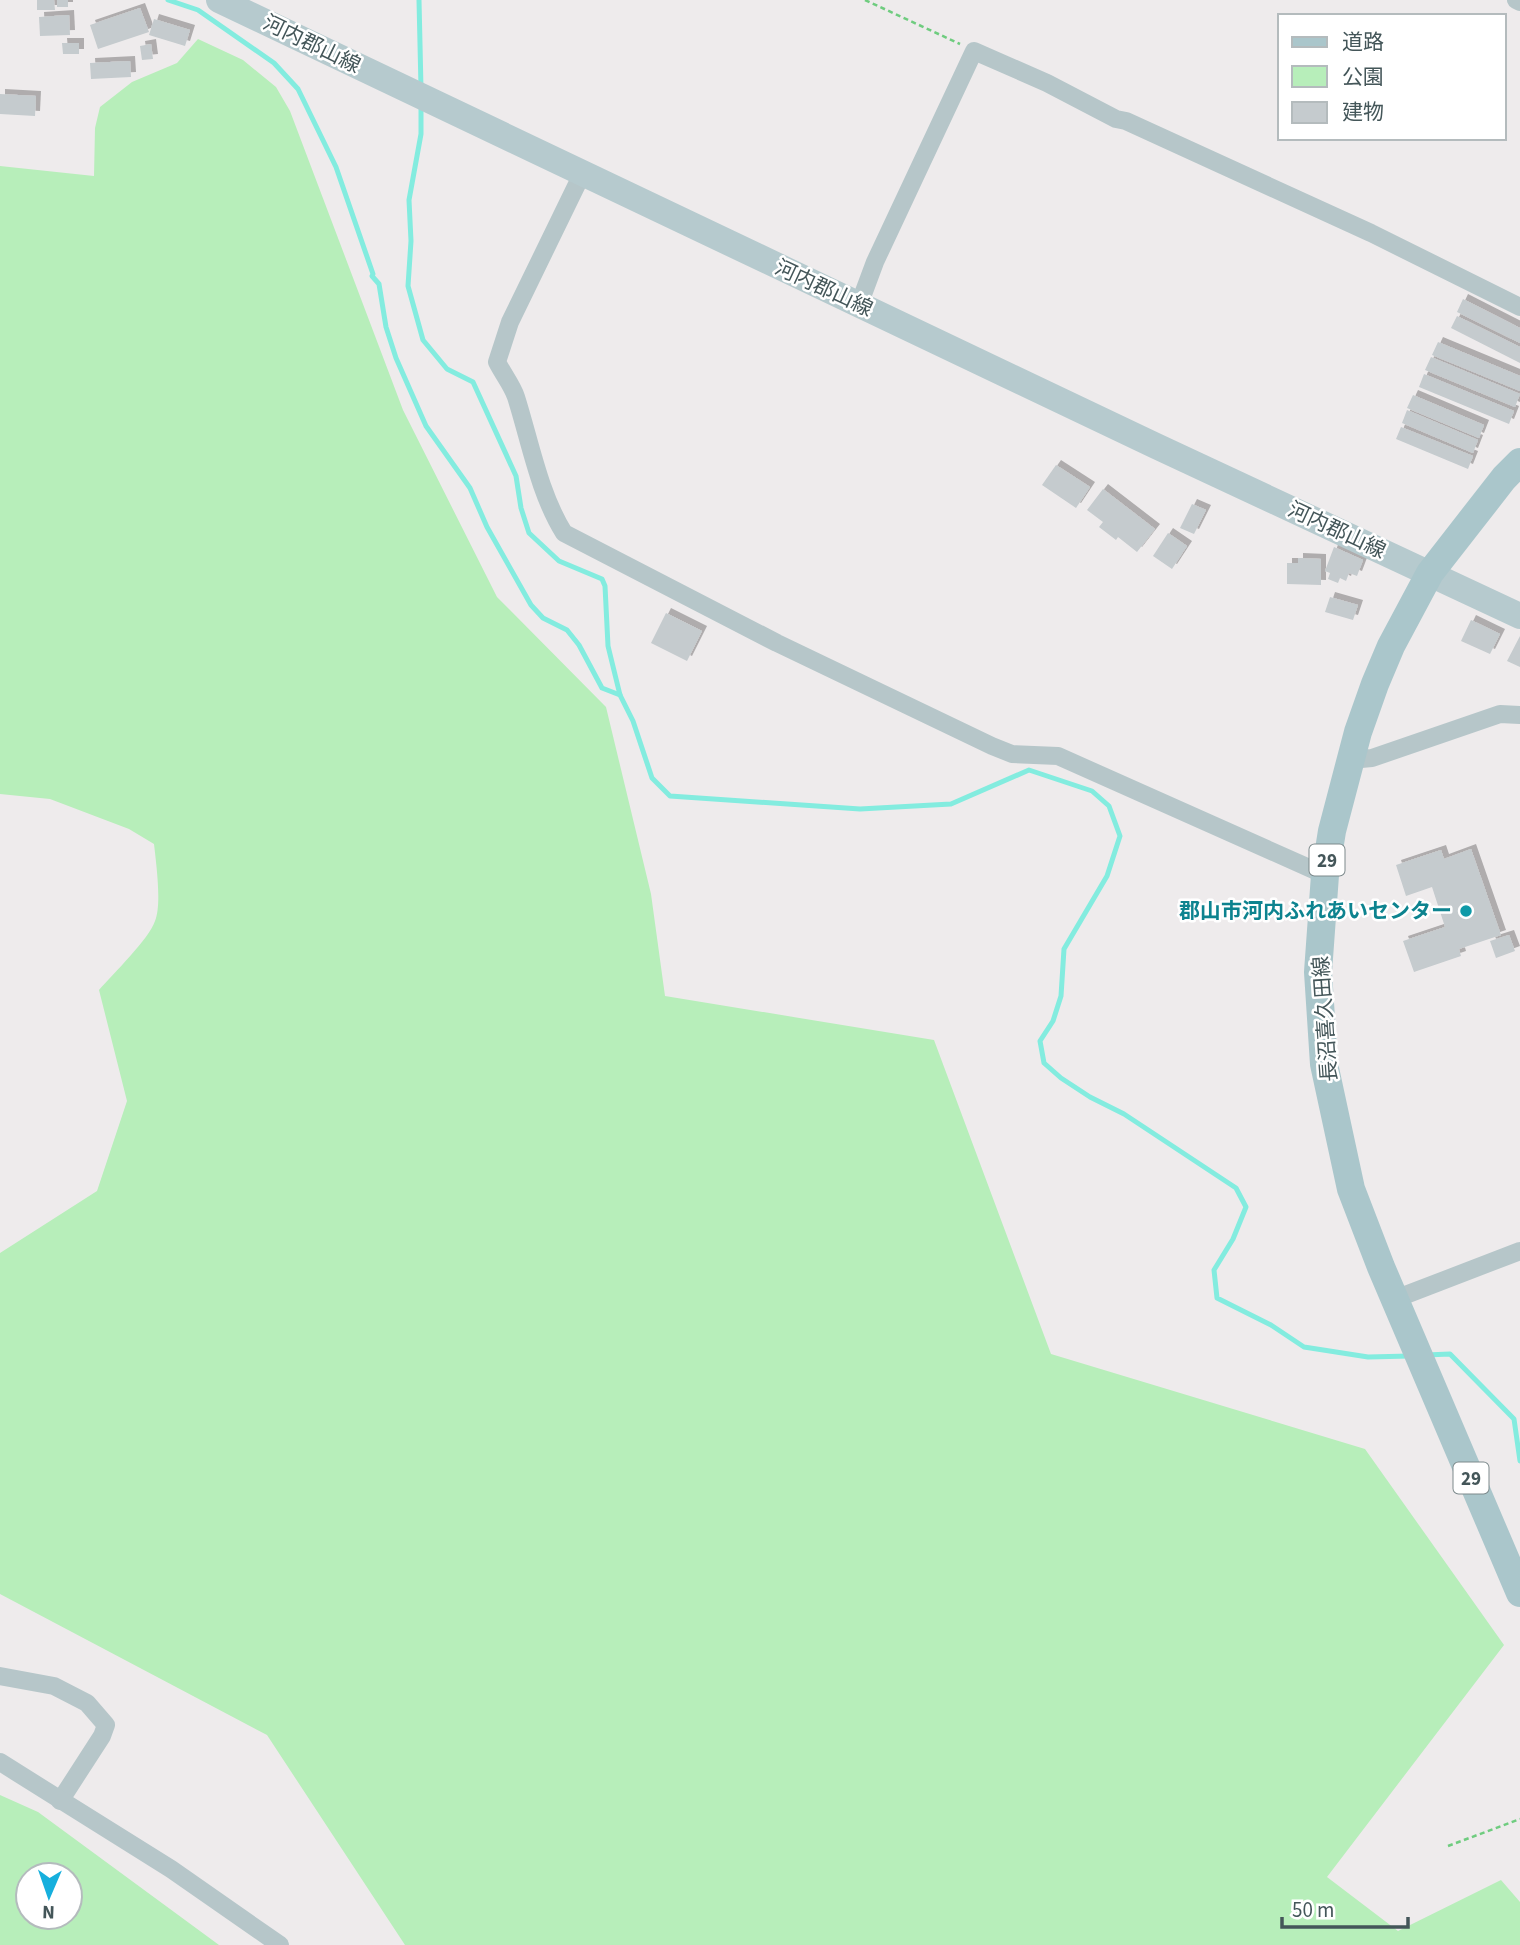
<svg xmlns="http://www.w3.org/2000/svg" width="1520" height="1945" viewBox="0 0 1520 1945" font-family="'Source Sans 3','Noto Sans JP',sans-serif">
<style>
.green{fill:#b7eeba;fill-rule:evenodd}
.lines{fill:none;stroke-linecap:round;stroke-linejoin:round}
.stream{stroke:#83ecdf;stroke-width:5}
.building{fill:#c5cbce;filter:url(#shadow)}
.path{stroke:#6fcc7f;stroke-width:2.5;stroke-dasharray:5 3.5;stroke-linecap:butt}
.street{stroke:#b6c6c9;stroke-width:18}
.secondary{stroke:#b6cace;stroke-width:26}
.primary{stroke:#aac6cb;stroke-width:28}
.culture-dot{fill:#0f9aa8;stroke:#fff;stroke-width:2.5}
.labels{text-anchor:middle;stroke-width:5;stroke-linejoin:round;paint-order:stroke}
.shield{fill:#fff;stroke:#7c898b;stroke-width:2}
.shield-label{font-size:19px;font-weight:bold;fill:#445659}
.street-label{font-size:21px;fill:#445659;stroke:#fff}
.culture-label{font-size:21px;font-weight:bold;fill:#0d838f;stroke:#fff;text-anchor:end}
</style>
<defs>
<filter id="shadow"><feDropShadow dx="5" dy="-5" stdDeviation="0" flood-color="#0004"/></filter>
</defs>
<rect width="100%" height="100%" fill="#eeebec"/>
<g class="green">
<path d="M198,39L243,60L276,87L290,111L403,410L497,597L606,707L651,894L665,996L934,1040L1051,1354L1365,1449L1504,1645L1327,1877L1398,1931L1501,1880L1520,1902V1945H405L267,1735L0,1594V1253L97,1191L127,1101L99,990C113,974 149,939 155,921C162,905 156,862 154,844L129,829L50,799L0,794V166L94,176L95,128L100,107L132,82L177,63Z"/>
<path d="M0,1795L38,1812L219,1945H0ZM28,1875H70V1917H28Z"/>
</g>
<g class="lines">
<g class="stream">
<path d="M168,0L198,10L274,63L298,89L336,167L373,274L372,276L379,284L386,327L396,358L426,426L470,488L487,527L531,605L543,618L567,630L579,645L602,688L620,695"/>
<path d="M419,0L421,88"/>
<path d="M421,105V134L409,200L411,241L408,286L423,340L447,369L473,382L516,476L521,508L529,533L559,561L602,579L605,586L608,646L620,695L633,721L652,778L670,796L860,809L951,804L1029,770L1092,791L1109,806L1120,836L1107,876L1064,949L1061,996L1053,1021L1040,1041L1044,1063L1061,1078L1090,1097L1124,1114L1236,1188L1246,1207L1233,1239L1214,1270L1217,1298L1271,1325L1304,1347L1368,1357L1410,1356"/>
<path d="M1426,1355L1450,1354L1514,1419L1520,1461"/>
</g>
</g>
<g class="building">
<path d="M37,0H54L55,10H37Z"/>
<rect x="57" y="0" width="11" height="7"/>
<path d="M140,8L149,32L98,49L90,25Z"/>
<path d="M69,15L70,35L40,36L39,17Z"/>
<path d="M154,19L190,30L185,46L149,35Z"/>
<path d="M62,43H79V54H63Z"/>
<path d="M151,44L153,59L142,60L140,46Z"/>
<path d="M130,61L131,77L91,79L90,63Z"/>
<path d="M0,94L36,96L35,116L0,114Z"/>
<path d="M1463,299L1520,328V343L1457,312Z"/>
<path d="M1457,316L1520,347V363L1451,328Z"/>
<path d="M1438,342L1520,376V391L1432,355Z"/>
<path d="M1431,357L1520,394L1515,407L1425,370Z"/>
<path d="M1424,374L1514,411L1509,424L1419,387Z"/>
<path d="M1413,395L1484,425L1479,438L1407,408Z"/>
<path d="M1407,410L1478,440L1473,453L1402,423Z"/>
<path d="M1401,427L1473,456L1468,469L1396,439Z"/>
<path d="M1056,465L1090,487L1076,508L1042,485Z"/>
<path d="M1103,489L1155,529L1137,552L1118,537L1116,540L1099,527L1103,522L1087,510Z"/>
<path d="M1192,504L1206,510L1194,534L1180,528Z"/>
<path d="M1168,533L1187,546L1172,569L1153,556Z"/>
<path d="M1334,547L1363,560L1357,576L1349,573L1346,581L1340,578L1338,583L1328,579L1330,573L1325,571Z"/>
<path d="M1298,558L1321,559V585L1287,584V563H1298Z"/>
<path d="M1330,597L1358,605L1353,620L1325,612Z"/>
<path d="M666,613L702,631L687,661L651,643Z"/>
<path d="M1471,620L1500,634L1490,654L1461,641Z"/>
<path d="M1520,636V667L1507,661Z"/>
<path d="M1471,849L1501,935L1459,949L1461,956L1414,972L1403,941L1445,927L1432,887L1406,896L1396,865L1441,850L1444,859Z"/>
<path d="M1509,935L1515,951L1496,958L1490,941Z"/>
</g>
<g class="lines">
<g class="path">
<path d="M865,0L960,44"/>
<path d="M1448,1846L1520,1819"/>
</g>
<g class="street">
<path d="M1516,0L1520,2"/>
<path d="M582,174L510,322L497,362C503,374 512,385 516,397C530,441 539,493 564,533L777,643L992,746L1012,754L1058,756L1325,875"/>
<path d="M859,305L875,262L974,51L1047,83L1116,119L1126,121L1371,233L1520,307"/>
<path d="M1350,760L1372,758L1500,714L1520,715"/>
<path d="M1395,1299L1520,1251"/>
<path d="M0,1676L54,1686L87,1703L106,1725L102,1736L60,1801"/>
<path d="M0,1762L171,1869L280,1945"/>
</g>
<path class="secondary" d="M219,0L1156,446L1520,616"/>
<path class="primary" d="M1520,462L1504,478L1430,573L1391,646L1375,684L1358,732L1332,831L1325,875L1318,972L1324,1064L1351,1189L1381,1267L1520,1593"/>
</g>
<circle class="culture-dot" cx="1466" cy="911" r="7"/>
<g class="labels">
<g class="shield">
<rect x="1309.5" y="844.5" width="35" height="31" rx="5"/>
<rect x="1453.5" y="1462.5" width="35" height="31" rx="5"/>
</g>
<g class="shield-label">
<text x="1327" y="867">29</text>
<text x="1471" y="1485">29</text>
</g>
<g class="street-label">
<text transform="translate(312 44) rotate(26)" y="7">河内郡山線</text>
<text transform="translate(824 288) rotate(25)" y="7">河内郡山線</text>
<text transform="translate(1337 530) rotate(25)" y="7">河内郡山線</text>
<text transform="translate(1325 1019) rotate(-94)" y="7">長沼喜久田線</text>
</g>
<g class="culture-label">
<text x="1452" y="918">郡山市河内ふれあいセンター</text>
</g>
</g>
<rect x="1278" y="14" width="228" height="126" fill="#ffffff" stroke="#b4bbbd" stroke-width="2"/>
<rect x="1292" y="37" width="35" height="10" fill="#aac6cb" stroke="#b4bbbd" stroke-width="2"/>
<text x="1342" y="49" font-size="21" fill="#445659">道路</text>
<rect x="1292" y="66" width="35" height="21" fill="#b7eeba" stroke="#b4bbbd" stroke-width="2"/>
<text x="1342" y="84" font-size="21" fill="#445659">公園</text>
<rect x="1292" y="102" width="35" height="21" fill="#c5cbce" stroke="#b4bbbd" stroke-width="2"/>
<text x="1342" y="119" font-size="21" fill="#445659">建物</text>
<g transform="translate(49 1896) rotate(182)"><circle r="33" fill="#ffffff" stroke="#b4bbbd" stroke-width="2"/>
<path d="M0-5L12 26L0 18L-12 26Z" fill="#16afdd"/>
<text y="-10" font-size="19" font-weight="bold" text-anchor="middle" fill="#445659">N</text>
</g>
<path d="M1282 1917v10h126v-10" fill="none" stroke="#445659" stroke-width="3.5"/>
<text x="1292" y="1917" font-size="21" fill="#445659" stroke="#ffffff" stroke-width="5" paint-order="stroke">50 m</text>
</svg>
